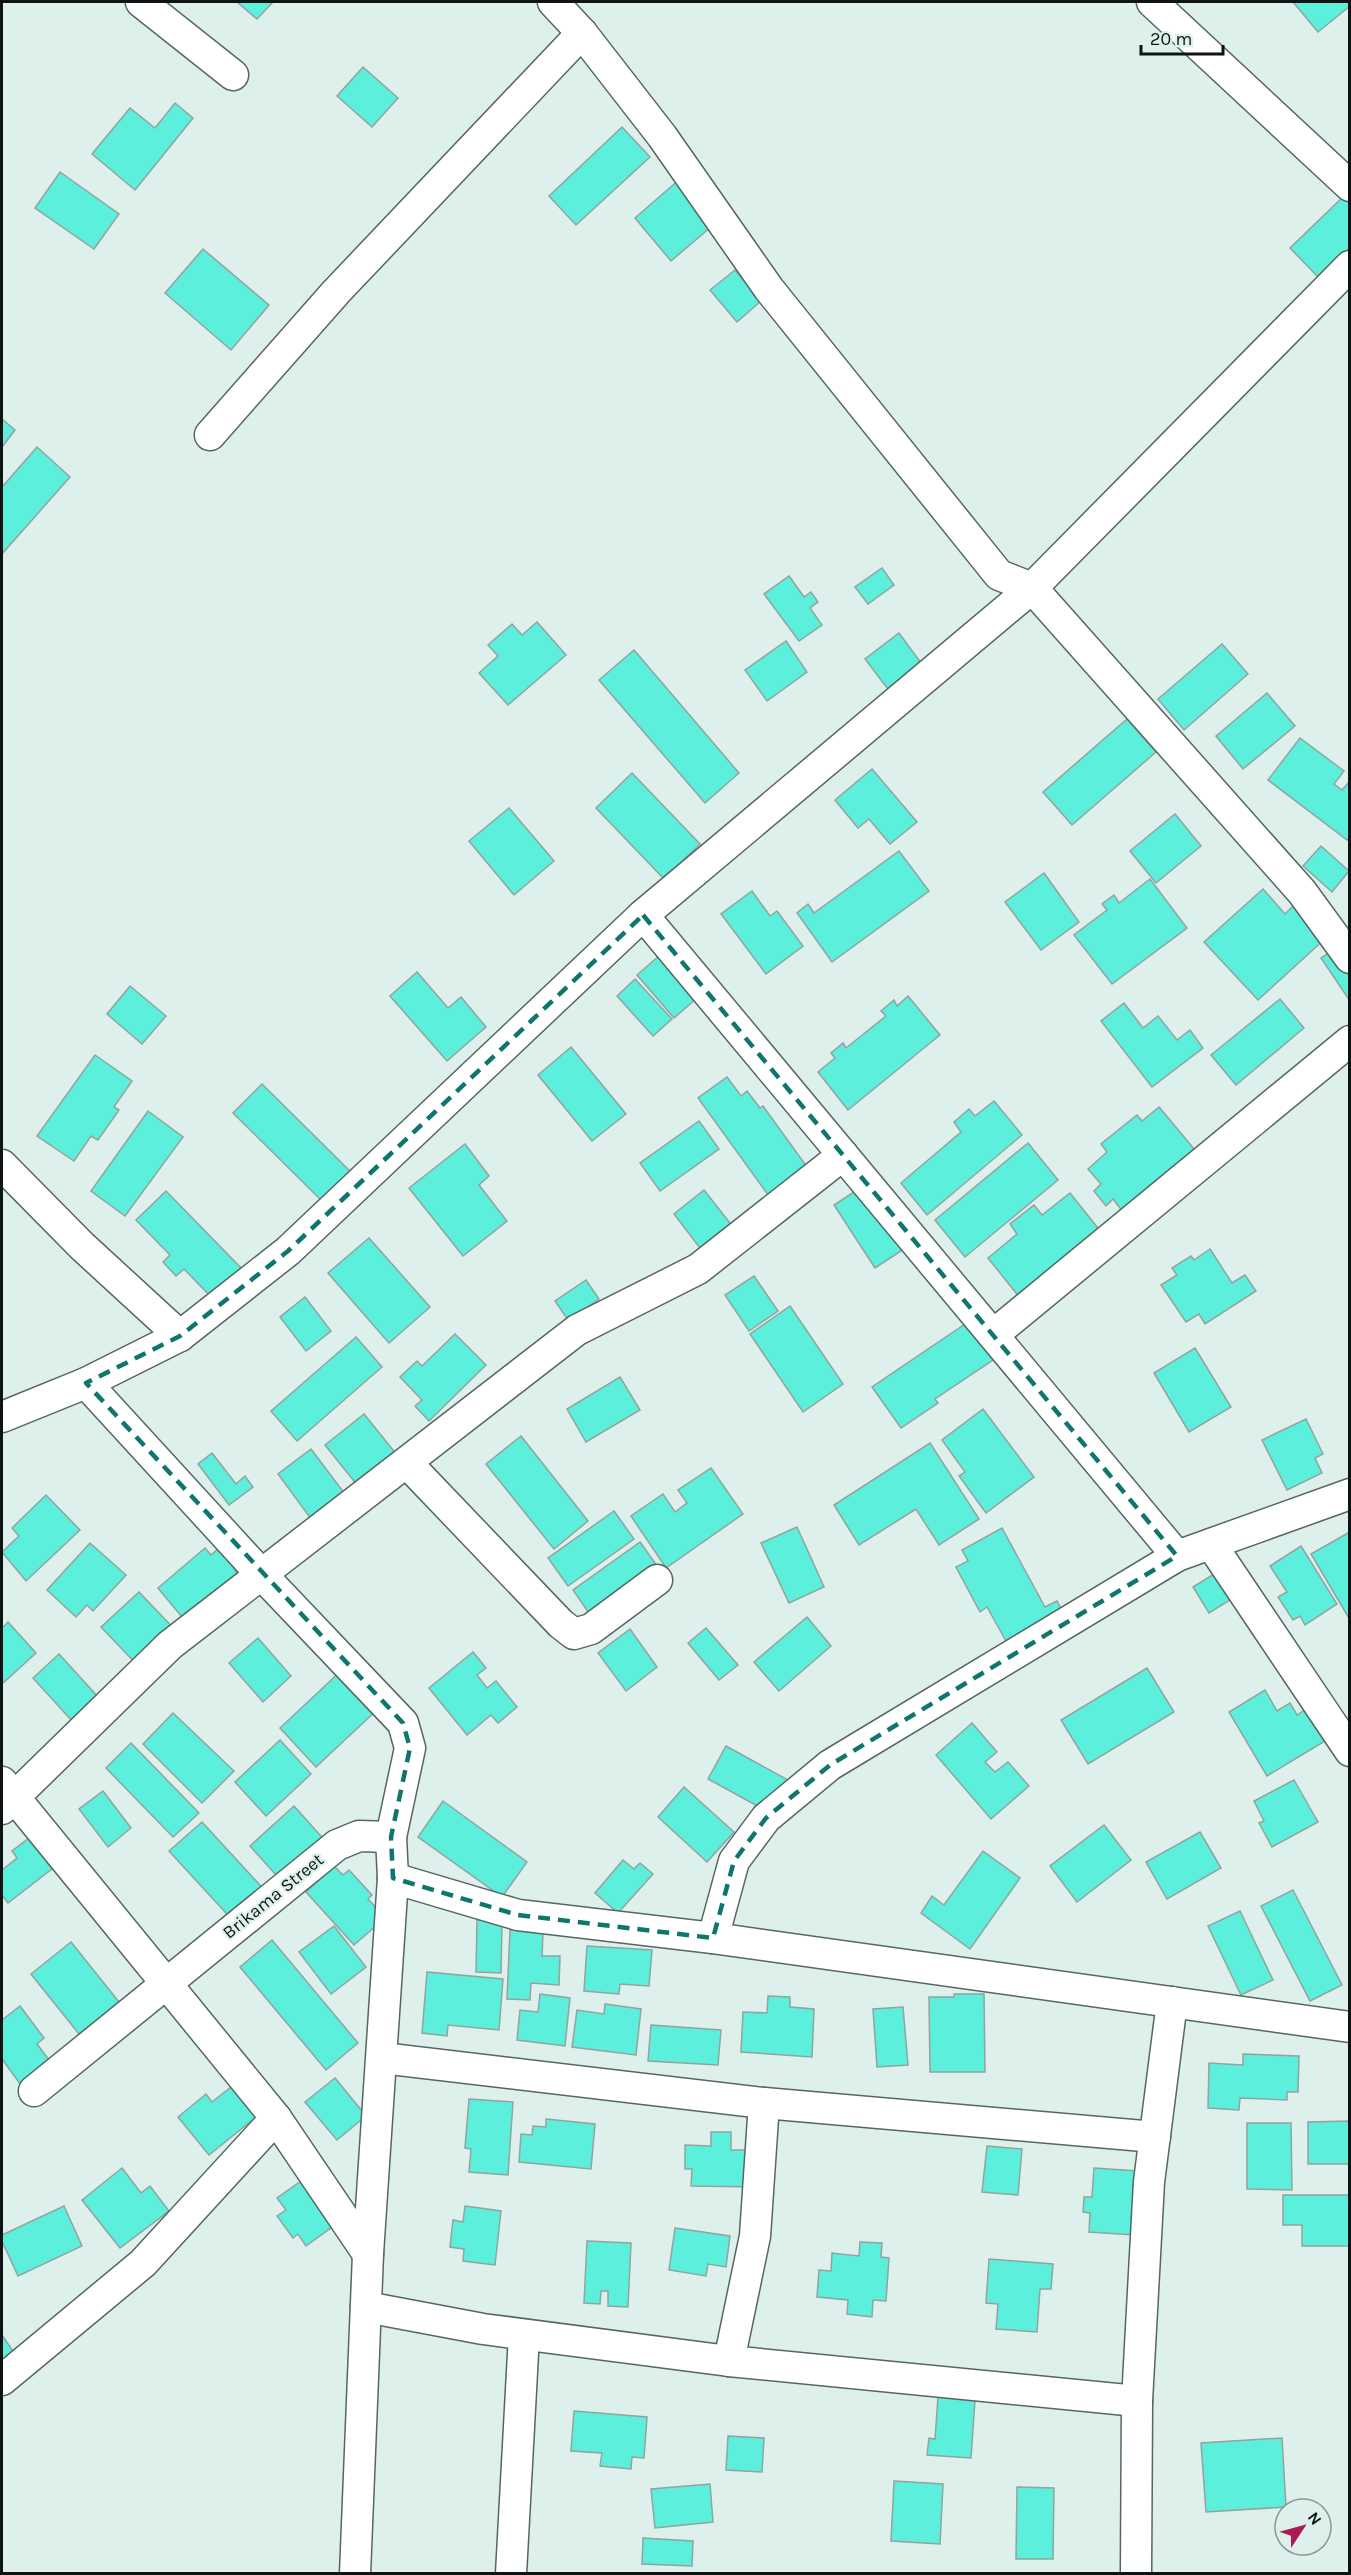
<svg xmlns="http://www.w3.org/2000/svg" width="1351" height="2575" viewBox="0 0 1351 2575" font-family="Karla,sans-serif">
<style>
.building{fill:#5cefdc;stroke:#92a3a0;stroke-width:1.5}
.lines{fill:none;stroke-linecap:round;stroke-linejoin:round}
.street-casing{stroke:#566663;stroke-width:33}
.street{stroke:#fff;stroke-width:30}
.marked{fill:none;stroke:#0f766e;stroke-width:4.5;stroke-dasharray:12 8;stroke-linejoin:round}
.labels{text-anchor:middle;stroke-width:4.5;stroke-linejoin:round;paint-order:stroke}
.street-label{font-size:18px;fill:#0d1413;stroke:#ddf0ec}
</style>
<rect width="100%" height="100%" fill="#ddf0ec"/>
<g class="building">
<path d="M237,2H273L257,19Z"/>
<path d="M1293,2H1350V6L1318,32Z"/>
<path d="M363,67L398,98L372,127L337,96Z"/>
<path d="M175,103L193,118L135,190L92,154L130,108L155,128Z"/>
<path d="M622,127L650,157L576,225L549,196Z"/>
<path d="M60,172L119,214L94,249L35,208Z"/>
<path d="M681,178L718,221L671,261L635,218Z"/>
<path d="M1350,182V249L1319,278L1290,248L1346,194Z"/>
<path d="M203,249L269,305L231,350L165,293Z"/>
<path d="M735,270L761,301L737,322L710,290Z"/>
<path d="M2,419L15,430L2,447Z"/>
<path d="M37,447L70,477L2,554V487Z"/>
<path d="M882,568L894,585L868,604L855,587Z"/>
<path d="M789,576L804,597L811,592L818,602L810,608L822,625L799,641L764,594Z"/>
<path d="M537,622L566,655L508,705L479,673L498,656L488,645L512,624L522,635Z"/>
<path d="M899,633L927,671L894,697L865,659Z"/>
<path d="M786,641L807,672L767,701L745,670Z"/>
<path d="M1222,644L1248,674L1184,730L1158,699Z"/>
<path d="M634,650L739,773L705,803L599,680Z"/>
<path d="M1267,693L1295,726L1243,769L1216,736Z"/>
<path d="M1127,719L1156,752L1072,825L1043,792Z"/>
<path d="M1300,738L1344,771L1334,784L1342,790L1350,781V837L1347,840L1268,780Z"/>
<path d="M872,769L917,822L890,844L869,819L858,828L835,800Z"/>
<path d="M632,773L700,844L664,879L596,808Z"/>
<path d="M509,808L554,861L514,895L469,841Z"/>
<path d="M1175,814L1201,846L1156,883L1130,851Z"/>
<path d="M1321,846L1349,871L1332,892L1303,866Z"/>
<path d="M899,851L929,891L832,962L797,913L808,904L814,913Z"/>
<path d="M1044,873L1079,922L1041,950L1005,902Z"/>
<path d="M1150,879L1187,928L1112,984L1074,935L1107,910L1102,904L1114,895L1119,903Z"/>
<path d="M1263,889L1285,914L1296,903L1327,937L1258,1000L1204,942Z"/>
<path d="M752,891L770,916L777,911L803,946L766,974L721,914Z"/>
<path d="M1341,945L1350,958V1001L1321,958Z"/>
<path d="M667,949L704,992L674,1018L637,975Z"/>
<path d="M417,972L448,1008L461,997L486,1027L447,1061L390,996Z"/>
<path d="M635,979L672,1019L653,1036L617,996Z"/>
<path d="M130,986L166,1016L142,1044L107,1014Z"/>
<path d="M908,996L940,1035L848,1110L818,1072L835,1058L831,1053L843,1043L846,1048L886,1016L881,1011L894,1000L897,1006Z"/>
<path d="M1280,999L1304,1028L1236,1085L1211,1055Z"/>
<path d="M1124,1003L1143,1028L1158,1016L1177,1040L1190,1030L1203,1048L1152,1087L1101,1021Z"/>
<path d="M571,1047L626,1114L592,1141L538,1075Z"/>
<path d="M95,1055L132,1081L114,1107L119,1110L98,1140L91,1136L74,1161L37,1136Z"/>
<path d="M727,1077L741,1096L747,1091L760,1108L763,1106L810,1171L771,1199L698,1098Z"/>
<path d="M262,1084L356,1177L327,1206L233,1113Z"/>
<path d="M994,1101L1022,1135L927,1215L901,1183L961,1132L954,1122L969,1109L975,1116Z"/>
<path d="M1159,1107L1200,1156L1127,1217L1113,1199L1106,1206L1094,1191L1101,1184L1088,1169L1107,1152L1101,1144L1137,1115L1142,1121Z"/>
<path d="M148,1111L183,1137L125,1216L91,1191Z"/>
<path d="M699,1121L719,1149L660,1191L640,1163Z"/>
<path d="M1028,1143L1058,1180L965,1257L935,1220Z"/>
<path d="M465,1144L489,1176L479,1185L507,1221L463,1256L409,1188Z"/>
<path d="M863,1186L904,1249L875,1268L834,1205Z"/>
<path d="M704,1190L737,1232L706,1256L674,1214Z"/>
<path d="M166,1191L246,1273L216,1302L184,1269L176,1276L163,1262L170,1255L136,1220Z"/>
<path d="M1070,1193L1105,1237L1024,1303L988,1258L1017,1234L1010,1224L1034,1205L1042,1215Z"/>
<path d="M369,1238L430,1307L389,1343L328,1273Z"/>
<path d="M1210,1249L1232,1283L1245,1275L1256,1291L1205,1324L1199,1314L1186,1322L1161,1285L1177,1275L1172,1268L1191,1256L1194,1260Z"/>
<path d="M754,1276L778,1311L749,1331L725,1295Z"/>
<path d="M586,1280L599,1299L568,1320L555,1301Z"/>
<path d="M305,1297L331,1331L306,1351L280,1317Z"/>
<path d="M790,1306L843,1384L803,1412L750,1334Z"/>
<path d="M971,1320L996,1358L935,1399L938,1403L901,1428L872,1387Z"/>
<path d="M455,1334L486,1365L429,1421L415,1406L422,1400L400,1377L417,1361L422,1366Z"/>
<path d="M356,1337L382,1367L297,1441L271,1411Z"/>
<path d="M1195,1348L1231,1407L1189,1432L1154,1373Z"/>
<path d="M620,1377L640,1410L586,1442L567,1409Z"/>
<path d="M983,1409L1034,1477L986,1513L959,1476L965,1472L942,1440Z"/>
<path d="M364,1414L401,1460L362,1491L325,1445Z"/>
<path d="M1306,1419L1323,1454L1315,1458L1322,1473L1287,1490L1262,1440Z"/>
<path d="M521,1436L588,1521L554,1549L486,1464Z"/>
<path d="M930,1443L979,1519L939,1545L916,1509L859,1545L834,1505Z"/>
<path d="M311,1449L351,1502L317,1527L278,1474Z"/>
<path d="M212,1453L236,1484L245,1476L253,1487L229,1505L198,1464Z"/>
<path d="M711,1468L743,1514L666,1568L631,1516L663,1494L675,1512L687,1503L678,1490Z"/>
<path d="M46,1495L80,1530L26,1581L2,1552L19,1536L12,1528Z"/>
<path d="M614,1511L634,1539L568,1586L548,1558Z"/>
<path d="M797,1527L824,1587L789,1603L761,1543Z"/>
<path d="M1002,1528L1045,1607L1057,1601L1066,1618L1011,1650L987,1607L980,1612L956,1567L968,1561L962,1550Z"/>
<path d="M1348,1533L1350,1535V1620L1311,1554Z"/>
<path d="M640,1542L660,1570L593,1619L573,1590Z"/>
<path d="M90,1543L126,1575L93,1611L87,1605L76,1617L47,1590Z"/>
<path d="M221,1546L238,1566L234,1569L241,1578L187,1623L158,1588L205,1548L211,1555Z"/>
<path d="M1301,1546L1337,1604L1305,1625L1300,1616L1293,1620L1278,1597L1287,1592L1270,1566Z"/>
<path d="M1222,1569L1238,1595L1209,1613L1193,1587Z"/>
<path d="M139,1592L179,1634L141,1669L101,1627Z"/>
<path d="M807,1617L831,1646L779,1691L754,1662Z"/>
<path d="M8,1622L36,1653L2,1684V1628Z"/>
<path d="M706,1628L738,1665L719,1680L688,1643Z"/>
<path d="M630,1629L657,1667L626,1691L598,1653Z"/>
<path d="M258,1638L291,1676L263,1702L229,1663Z"/>
<path d="M473,1652L486,1668L477,1675L487,1688L496,1681L517,1707L498,1723L491,1715L467,1735L429,1688Z"/>
<path d="M59,1654L99,1698L73,1722L33,1678Z"/>
<path d="M1147,1668L1174,1712L1088,1764L1061,1720Z"/>
<path d="M343,1669L379,1708L316,1767L280,1728Z"/>
<path d="M1265,1690L1277,1711L1290,1703L1297,1715L1306,1709L1325,1741L1267,1776L1229,1712Z"/>
<path d="M173,1713L234,1771L202,1803L143,1744Z"/>
<path d="M972,1723L997,1752L985,1762L995,1772L1008,1762L1029,1786L991,1819L936,1755Z"/>
<path d="M280,1740L311,1774L266,1816L235,1782Z"/>
<path d="M131,1743L199,1813L173,1837L106,1768Z"/>
<path d="M726,1746L788,1780L770,1813L708,1779Z"/>
<path d="M1294,1780L1318,1822L1272,1847L1259,1823L1264,1821L1254,1801Z"/>
<path d="M684,1787L734,1832L707,1862L658,1817Z"/>
<path d="M103,1791L131,1828L108,1847L79,1809Z"/>
<path d="M443,1801L527,1862L502,1897L418,1837Z"/>
<path d="M294,1806L328,1844L284,1884L250,1846Z"/>
<path d="M202,1822L269,1895L236,1924L169,1851Z"/>
<path d="M1104,1825L1131,1860L1077,1902L1050,1866Z"/>
<path d="M1200,1832L1221,1868L1167,1899L1146,1862Z"/>
<path d="M29,1838L53,1868L8,1903L2,1895V1870L17,1858L12,1851Z"/>
<path d="M983,1851L1020,1878L970,1949L921,1913L932,1896L944,1905Z"/>
<path d="M623,1860L634,1869L640,1863L653,1874L618,1913L595,1893Z"/>
<path d="M334,1866L343,1875L349,1870L372,1895L368,1899L385,1918L354,1945L306,1892Z"/>
<path d="M1293,1890L1342,1985L1310,2001L1261,1906Z"/>
<path d="M1240,1911L1273,1980L1241,1995L1208,1926Z"/>
<path d="M477,1920L502,1921L501,1973L476,1972Z"/>
<path d="M334,1926L366,1967L331,1994L299,1952Z"/>
<path d="M510,1930L543,1932L542,1956H560L559,1985L531,1983L530,2000L507,1999Z"/>
<path d="M272,1940L358,2043L326,2070L240,1967Z"/>
<path d="M71,1942L123,2007L83,2039L31,1974Z"/>
<path d="M587,1946L652,1950L649,1986L620,1984L619,1994L584,1991Z"/>
<path d="M427,1972L503,1979L499,2030L448,2025L447,2036L422,2033Z"/>
<path d="M540,1994L570,1998L565,2046L517,2040L520,2010L538,2012Z"/>
<path d="M954,1994H984L985,2072H930L929,1997H954Z"/>
<path d="M768,1996L790,1997V2007L814,2009L812,2057L741,2052L743,2012L767,2013Z"/>
<path d="M605,2004L641,2009L636,2055L572,2047L577,2010L604,2014Z"/>
<path d="M20,2006L44,2038L37,2044L53,2065L23,2088L2,2059V2020Z"/>
<path d="M903,2007L908,2065L877,2067L873,2009Z"/>
<path d="M651,2025L721,2030L718,2065L648,2061Z"/>
<path d="M1243,2054L1299,2056L1298,2092H1287V2100L1240,2098L1239,2110L1208,2108L1209,2063L1243,2065Z"/>
<path d="M335,2078L366,2116L337,2140L305,2102Z"/>
<path d="M231,2087L256,2117L209,2155L178,2117L206,2094L212,2102Z"/>
<path d="M469,2099L513,2102L508,2175L469,2172L471,2149L465,2148Z"/>
<path d="M546,2119L595,2124L591,2169L519,2162L521,2134L532,2135L533,2126L546,2127Z"/>
<path d="M1350,2121V2164H1308V2122Z"/>
<path d="M1247,2123H1291L1292,2190L1247,2189Z"/>
<path d="M711,2132H731V2150H757L756,2187L691,2186L692,2169H685V2145L711,2146Z"/>
<path d="M987,2146L1022,2149L1018,2195L982,2192Z"/>
<path d="M122,2168L141,2193L150,2186L169,2211L120,2248L82,2200Z"/>
<path d="M1094,2168L1138,2171L1134,2235L1089,2232L1090,2213L1083,2212L1084,2197H1092Z"/>
<path d="M307,2177L339,2222L306,2246L298,2234L293,2238L277,2216L286,2210L277,2198Z"/>
<path d="M1283,2195H1350V2246H1302V2225H1283Z"/>
<path d="M64,2206L82,2246L18,2276L2,2241V2235Z"/>
<path d="M465,2206L501,2211L495,2265L463,2261L464,2249L450,2247L453,2220L463,2222Z"/>
<path d="M675,2228L730,2236L726,2267L708,2264L706,2276L669,2270Z"/>
<path d="M587,2241L631,2243L628,2307L608,2306V2291H601L600,2304L584,2303Z"/>
<path d="M860,2242L882,2243L881,2257L889,2258L886,2301L873,2300L872,2317L847,2314L848,2300L817,2297L819,2270L831,2271L832,2253L859,2256Z"/>
<path d="M989,2259L1053,2264L1051,2289H1040L1037,2332L996,2329L998,2304L986,2303Z"/>
<path d="M2,2335L21,2363L2,2376Z"/>
<path d="M938,2397L975,2400L971,2458L927,2455L929,2438L935,2439Z"/>
<path d="M574,2411L647,2417L644,2458L632,2457L631,2469L600,2466L602,2453L571,2451Z"/>
<path d="M728,2436L764,2438L762,2472L726,2470Z"/>
<path d="M1282,2438L1286,2507L1206,2512L1201,2443Z"/>
<path d="M894,2481L943,2484L940,2544L891,2541Z"/>
<path d="M710,2484L713,2522L655,2528L651,2489Z"/>
<path d="M1017,2487L1054,2488L1053,2559H1016Z"/>
<path d="M643,2538L693,2541L692,2566L642,2564Z"/>
</g>
<g class="lines">
<defs>
<g id="street">
<path d="M141,2L233,75"/>
<path d="M553,2L582,33L662,136L769,289L999,575L1032,588L1350,266"/>
<path d="M1152,2L1350,186"/>
<path d="M210,435L336,292L582,33"/>
<path d="M643,915L1177,1556"/>
<path d="M2,1165L82,1246L180,1336"/>
<path d="M993,1335L1350,1041"/>
<path d="M86,1383L262,1575L403,1723L410,1748L391,1837L393,1878"/>
<path d="M2,1417L86,1383L180,1336L288,1251L643,915L1032,588L1302,892L1350,958"/>
<path d="M407,1463L561,1624L574,1634L591,1629L657,1580"/>
<path d="M1211,1544L1350,1751"/>
<path d="M2,1782L276,2118L368,2254"/>
<path d="M2,1809L170,1645L577,1330L698,1269L843,1155"/>
<path d="M713,1938L734,1861L766,1818L830,1765L1177,1556L1350,1494"/>
<path d="M382,2058L764,2103L1155,2137"/>
<path d="M34,2091L337,1845L359,1836L391,1837"/>
<path d="M366,2307L483,2329L729,2361L1137,2401"/>
<path d="M729,2361L755,2236L764,2103"/>
<path d="M2,2380L143,2263L276,2118"/>
<path d="M355,2574L368,2254L393,1878L518,1915L713,1938L1350,2027"/>
<path d="M511,2574L524,2335"/>
<path d="M1136,2574L1137,2401L1149,2182L1172,2002"/>
</g>
</defs>
<use href="#street" class="street-casing"/>
<use href="#street" class="street"/>
</g>
<path class="marked" d="M643,915L1177,1556L830,1765L766,1818L734,1861L713,1938L518,1915L393,1878L391,1837L410,1748L403,1723L86,1383L180,1336L288,1251Z"/>
<g class="labels">
<g class="street-label">
<text transform="translate(273 1896) rotate(-39)" y="6">Brikama Street</text>
</g>
</g>
<rect width="1351" height="2575" fill="none" stroke="#0d1413" stroke-width="6"/>
<g transform="translate(1303 2527) rotate(54)"><circle r="28" fill="#ddf0ec" stroke="#8a9895" stroke-width="1.5"/>
<path d="M0-4.5L10 22L0 15L-10 22Z" fill="#ab1c56"/>
<text y="-9" font-size="16" font-weight="bold" text-anchor="middle" fill="#0d1413">N</text>
</g>
<path d="M1141 45v9h82v-9" fill="none" stroke="#0d1413" stroke-width="3"/>
<text x="1150" y="45" font-size="18" fill="#0d1413" stroke="#ddf0ec" stroke-width="4.5" paint-order="stroke">20 m</text>
</svg>
